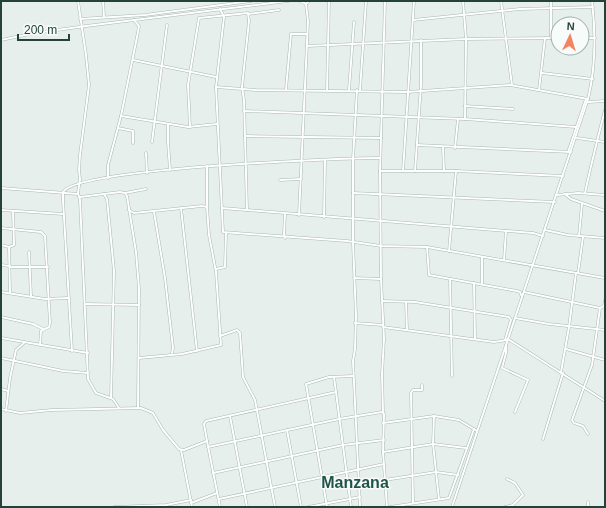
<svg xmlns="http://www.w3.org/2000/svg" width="606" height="508" viewBox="0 0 606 508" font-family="Helvetica,sans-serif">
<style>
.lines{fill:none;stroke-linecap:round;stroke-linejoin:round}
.minor-casing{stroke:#a8b8b2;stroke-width:3}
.minor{stroke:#fff;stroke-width:2}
.labels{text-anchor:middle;stroke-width:3;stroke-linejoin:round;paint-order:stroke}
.district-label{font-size:16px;font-weight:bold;fill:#1f5548;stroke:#f7fbf9}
</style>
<rect width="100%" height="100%" fill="#e6efeb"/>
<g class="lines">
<defs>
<g id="minor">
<path d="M78,1L86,55L89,85L80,155L79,170L80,179L78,193L80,200L88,379L96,393L113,399L119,408"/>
<path d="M103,1L104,17"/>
<path d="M300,1L306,4"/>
<path d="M463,1L466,39L465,119"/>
<path d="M501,1L512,85"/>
<path d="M551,1V38"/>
<path d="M306,4L309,1"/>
<path d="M220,9L224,17L216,87L223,232L347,241L381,246L427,247L605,278"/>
<path d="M248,14L279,10"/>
<path d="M80,19L145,15L251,1"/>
<path d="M413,20L520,9L593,7"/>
<path d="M582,38H595"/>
<path d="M1,40L35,33L86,26L288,1"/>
<path d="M307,46L466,39L558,38"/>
<path d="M133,60L216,77"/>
<path d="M542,73L593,79"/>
<path d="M216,87L256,90L407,92L510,85L588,99"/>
<path d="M286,89L291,34H307"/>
<path d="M327,90L329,1"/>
<path d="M349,90L354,22"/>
<path d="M357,90L353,159V243L356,316L355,349L353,361L360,507"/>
<path d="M360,90L366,1"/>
<path d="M539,90L545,38"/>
<path d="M588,102L605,101"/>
<path d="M465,106L513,109"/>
<path d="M244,111L465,119L576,127"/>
<path d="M121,116L188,127L217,124"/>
<path d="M168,124V142L170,170"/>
<path d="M190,127L188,85L199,18L248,13L249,21L242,87L244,100L247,210"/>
<path d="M118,128L133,131V143"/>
<path d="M245,136L381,138"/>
<path d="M577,138L605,142"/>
<path d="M152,142L167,25"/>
<path d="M417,145L571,152"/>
<path d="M443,147L444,171"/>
<path d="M455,148L458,119"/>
<path d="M568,152L586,99"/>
<path d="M146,153L147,173"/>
<path d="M380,171H456L563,176"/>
<path d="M403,171L414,1"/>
<path d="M415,171L421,85V40"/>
<path d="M108,178V165L121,116L138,32L139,26L134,20"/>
<path d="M280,180L301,179"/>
<path d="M1,188L78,194"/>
<path d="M125,193L146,189"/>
<path d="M353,193L555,202"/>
<path d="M585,193C591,165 598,137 605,110"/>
<path d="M104,194L107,199L114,271L111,398"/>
<path d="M565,194L571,199L605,211"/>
<path d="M557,195L578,193L605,195"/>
<path d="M80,197L120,192L125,193L127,196L136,252L139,288L138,407"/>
<path d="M207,206V166"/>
<path d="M181,208L197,351"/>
<path d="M222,208L533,233L543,236"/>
<path d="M1,210L63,214"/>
<path d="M129,210L134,213L202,206L207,207L209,235L216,272L221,345L182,354L139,358"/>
<path d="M154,212L165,278L173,348L172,353"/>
<path d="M285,214L284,234L285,238"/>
<path d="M299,215L308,21L306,4"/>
<path d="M324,217L325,160"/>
<path d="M1,228L41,232L45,236L50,323L49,327L41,331L40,345"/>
<path d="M545,230L568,235L605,238"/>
<path d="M579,236L582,204"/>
<path d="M1,245L9,247L14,245L13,211"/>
<path d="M9,247L10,293"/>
<path d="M427,247L429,275L517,291L520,292L522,297"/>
<path d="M449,251L456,171"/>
<path d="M29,252L31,296"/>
<path d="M482,257V284"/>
<path d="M504,260L506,231"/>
<path d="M1,265L10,266"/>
<path d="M10,267H48"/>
<path d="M216,269L225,267L226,233"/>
<path d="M578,273L583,237"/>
<path d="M354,278L381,279"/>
<path d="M450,279L452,376"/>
<path d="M474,283L475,339"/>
<path d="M1,292L45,299L68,298"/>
<path d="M524,292L600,308"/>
<path d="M382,301L415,302L509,317L511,320L505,340"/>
<path d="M406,302L407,330"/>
<path d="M86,304L139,305"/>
<path d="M1,317L33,324L43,329"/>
<path d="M515,318L549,324L605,330"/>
<path d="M355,323L383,325"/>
<path d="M383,327L494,342L507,340"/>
<path d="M220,336L237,330L240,333L243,377L255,400L275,507"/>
<path d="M1,338L88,353"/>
<path d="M508,339L605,401"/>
<path d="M506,346V353L502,368L528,380L515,412"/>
<path d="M566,349L605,360"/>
<path d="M72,351L63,200V192C77,168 341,158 380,158"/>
<path d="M1,358L63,371L88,373"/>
<path d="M561,372L569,327L576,273"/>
<path d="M334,377L351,507"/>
<path d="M1,389L8,391"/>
<path d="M1,409L20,413L52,410L141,408L153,413L163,430L179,449L184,450L207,441L220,507"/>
<path d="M6,411L10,378L16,350L24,343"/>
<path d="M383,412L382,374L384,339L381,279L380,171L385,1"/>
<path d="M230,416L247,507"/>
<path d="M434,416L433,444L439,499"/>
<path d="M383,423L434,416L459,420L477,431"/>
<path d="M287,430L301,507"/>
<path d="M588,434L583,426L574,423L572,420L592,365L600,308L604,306L605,300"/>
<path d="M543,439L563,373"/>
<path d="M207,441L204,424L206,421L336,392"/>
<path d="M208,447L339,419L382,412L384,414L383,452L387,507"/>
<path d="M181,450L192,507"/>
<path d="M383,452L433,444L466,448"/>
<path d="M213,473L343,445L384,440"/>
<path d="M359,484L436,472L458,475"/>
<path d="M219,499L384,464"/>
<path d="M191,503L217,493"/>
<path d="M413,503L411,393L413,390H422V385"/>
<path d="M114,507L166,505L191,500"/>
<path d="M308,507L360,497"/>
<path d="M327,507L306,384L329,377L353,376"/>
<path d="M390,507L449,498L474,429"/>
<path d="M452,507L588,99C596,66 596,35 592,1"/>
<path d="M505,507L513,505L523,495L515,483L507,479"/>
<path d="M588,507V502"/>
</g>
</defs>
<use href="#minor" class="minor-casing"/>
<use href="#minor" class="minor"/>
</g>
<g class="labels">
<g class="district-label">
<text x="355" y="488">Manzana</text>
</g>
</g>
<rect width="606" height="508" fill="none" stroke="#24423a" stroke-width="4"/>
<g transform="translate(570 36) rotate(4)"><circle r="19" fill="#f7fbf9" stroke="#a3b1ad"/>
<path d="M0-3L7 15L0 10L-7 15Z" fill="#f4845f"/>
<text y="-6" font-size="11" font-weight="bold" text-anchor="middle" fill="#24423a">N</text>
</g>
<path d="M18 34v6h51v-6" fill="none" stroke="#24423a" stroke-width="2"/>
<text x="24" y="34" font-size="12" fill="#24423a" stroke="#f7fbf9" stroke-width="3" paint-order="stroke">200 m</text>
</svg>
